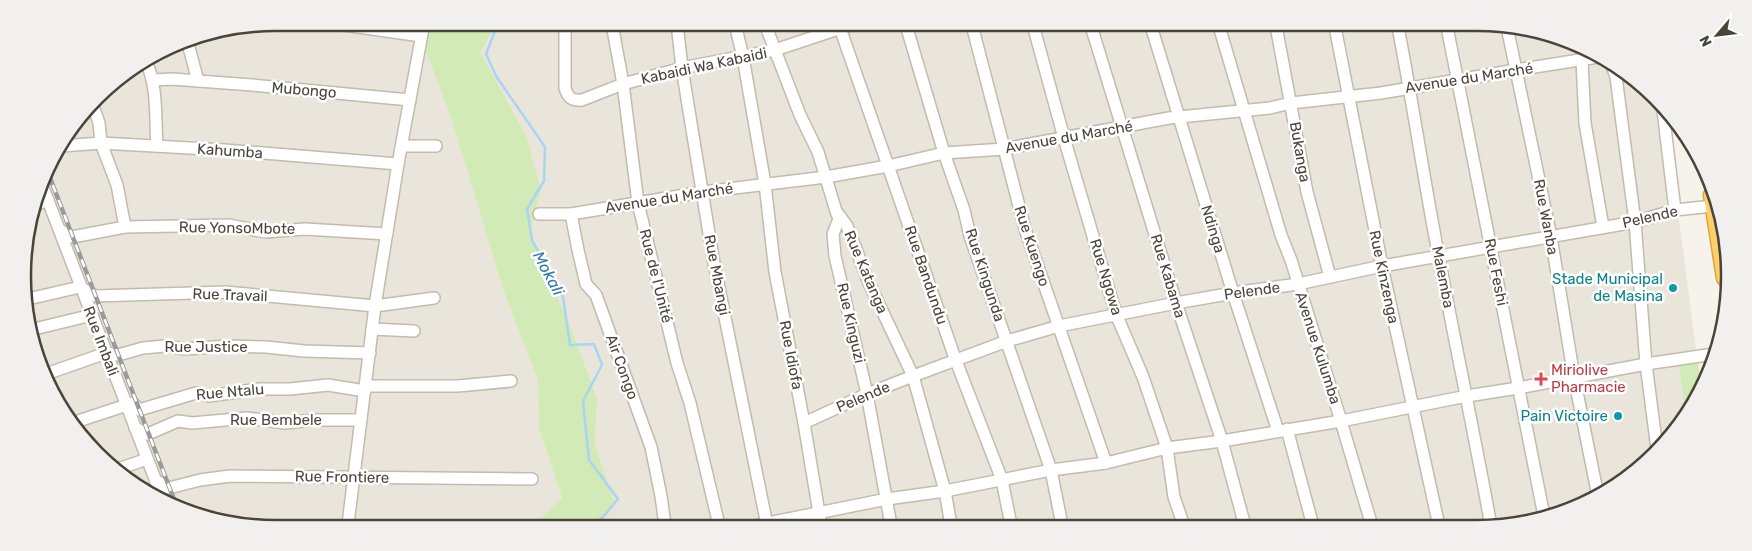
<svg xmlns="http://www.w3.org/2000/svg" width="1752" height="551" viewBox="0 0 1752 551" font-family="Rubik,sans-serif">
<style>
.residential{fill:#eae5da}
.green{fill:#d2eab5}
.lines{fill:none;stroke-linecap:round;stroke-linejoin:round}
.stream{stroke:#a9d4f2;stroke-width:2.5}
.minor-casing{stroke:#c2bbae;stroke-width:14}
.highway-casing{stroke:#e0a43c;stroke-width:19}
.minor{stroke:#fff;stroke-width:11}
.highway{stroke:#ffcf6e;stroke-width:16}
.rail-casing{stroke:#9a9a9a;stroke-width:4.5}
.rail{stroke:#fff;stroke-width:2.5;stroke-dasharray:8;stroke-linecap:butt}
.culture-dot{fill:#0f9aa8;stroke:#fff;stroke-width:2}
.health-dot{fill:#e0444e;stroke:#fff;stroke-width:2}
.labels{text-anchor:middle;stroke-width:5;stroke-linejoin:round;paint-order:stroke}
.street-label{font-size:15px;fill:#4b4439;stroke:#fff}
.culture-label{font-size:15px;fill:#0d838f;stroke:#fff;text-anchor:end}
.health-label{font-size:15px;fill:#be3a42;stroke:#fff;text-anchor:start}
.water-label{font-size:16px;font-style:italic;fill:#2e7ab2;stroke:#fff}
.rim{fill:none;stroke:#4b4439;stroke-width:2.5}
</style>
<rect width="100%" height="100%" fill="#f6f3ec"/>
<g class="residential">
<path d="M276,23H430L423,44L451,118L504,292L538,381L539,428L562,498L535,524H226L135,486L65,416L31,341L25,243L49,163L108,85L179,42Z"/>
<path d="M496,23L1526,27L1617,65L1665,113L1701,387L1696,402L1644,466L1588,503L1510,526L601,524L614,501L595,444L597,398L569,323L530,235L541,190L526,135L480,52L494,30Z"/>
</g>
<g class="green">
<path d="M430,23H496L494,30L480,52L526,135L541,190L530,235L569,323L597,398L595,444L614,501L601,524H535L562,498L539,428L538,381L504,292L451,118L423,44Z"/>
<path d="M1678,359L1698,362C1701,388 1703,393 1686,414Z"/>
</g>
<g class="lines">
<path class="stream" d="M498,23L486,54L496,76L545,147L544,181L527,209L532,240L563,297L570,345L594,344L602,365L583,401L589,460L618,499L603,517L591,524"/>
<defs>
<g id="minor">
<path d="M330,23L421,36"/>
<path d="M565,24V88C568,98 572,101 582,100L623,84L682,68L775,50L850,25"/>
<path d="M612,24L623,84L638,203L677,363L690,403L719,525"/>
<path d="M677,24L682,68L713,258L767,525"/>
<path d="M735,24L743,57L765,184L775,272L804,423L821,525"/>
<path d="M765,24L800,115L818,152L836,211L847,226L869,283L913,376L945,491L951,525"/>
<path d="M839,25L956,361L1002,480L1011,525"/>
<path d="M906,25L944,153L964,210L970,236L1051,470L1062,525"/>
<path d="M972,25L1025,229L1106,463"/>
<path d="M1033,25L1064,138L1116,314L1143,377L1167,448L1174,497L1184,526"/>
<path d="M1091,26L1176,303L1222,441L1245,526"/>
<path d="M1151,26L1233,293L1278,431"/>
<path d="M1219,26L1281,235L1291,260L1341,421L1372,526"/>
<path d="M1276,26L1307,192L1330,277"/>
<path d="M1335,27L1382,266L1439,526"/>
<path d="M1398,27C1413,104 1424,181 1439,258C1456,348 1475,437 1491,526"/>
<path d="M1447,27L1544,516"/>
<path d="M1507,27L1551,237L1574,377L1598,496"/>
<path d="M187,40L198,81"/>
<path d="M1587,57L1582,61L1585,123L1603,227"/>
<path d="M146,62C158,86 155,120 157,146"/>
<path d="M1611,63L1616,77L1635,222L1646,364L1657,449"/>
<path d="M152,80L172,79L252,85L410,100"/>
<path d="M93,106L99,123L101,143L117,185L125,227"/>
<path d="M1663,111L1675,210"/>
<path d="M62,146L101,143L225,150L398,164"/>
<path d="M402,146H436"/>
<path d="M42,185L162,497"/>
<path d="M36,205L48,200"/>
<path d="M836,211L839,219L833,234L835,256L867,394L891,525"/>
<path d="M539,214H571L703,192L826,177L888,166L944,153L1004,149L1169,118L1270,108L1291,103L1381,93L1516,70L1598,57"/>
<path d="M571,214L578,250L586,284L596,295L651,447L661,496L665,525"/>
<path d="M60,230L72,237L125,227L229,225L265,232L305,229L387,234"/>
<path d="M28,299L80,287L95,296L225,292L375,306L434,298"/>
<path d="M372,329L414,331"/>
<path d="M30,330L92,315"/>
<path d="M46,374L106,353L118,355L143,348L165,346L185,349L228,346L266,347L304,351L370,353"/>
<path d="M366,386H458L511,381"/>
<path d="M72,423L133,403L139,410L196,393L209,396L259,389H290L328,385L365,391"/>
<path d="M804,423L867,394L913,376L1007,341L1059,326L1176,303L1233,293L1298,284L1382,266L1635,222L1675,210L1713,206"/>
<path d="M135,428L148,434L178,421L192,423L247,418L285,423L313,420H361"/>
<path d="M1287,429L1313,526"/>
<path d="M118,469L147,459"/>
<path d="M155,480L169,488L200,480L230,476L532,479"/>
<path d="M348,524L375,306L398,164L424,23"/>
<path d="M758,525L887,499L945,491L1051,470L1106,463L1167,448L1222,441L1341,421L1467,396L1518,388L1646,364L1714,354"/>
</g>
<path id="highway" d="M1712,195L1725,278"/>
</defs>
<use href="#minor" class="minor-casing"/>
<use href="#highway" class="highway-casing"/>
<use href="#minor" class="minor"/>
<use href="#highway" class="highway"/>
<defs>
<path id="rail" d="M47,170L175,502"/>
</defs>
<use href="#rail" class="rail-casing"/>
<use href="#rail" class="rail"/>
</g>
<g class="culture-dot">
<circle cx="1673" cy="288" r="5"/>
<circle cx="1618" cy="416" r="5"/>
</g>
<path class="health-dot" d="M1538.5 371.5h5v5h5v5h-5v5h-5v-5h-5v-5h5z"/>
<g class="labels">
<g class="street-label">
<text transform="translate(704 66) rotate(-12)" y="5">Kabaidi Wa Kabaidi</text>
<text transform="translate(1469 78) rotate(-9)" y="5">Avenue du Marché</text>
<text transform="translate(304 90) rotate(5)" y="5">Mubongo</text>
<text transform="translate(1069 137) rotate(-10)" y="5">Avenue du Marché</text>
<text transform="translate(230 151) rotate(4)" y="5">Kahumba</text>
<text transform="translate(1300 152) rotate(80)" y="5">Bukanga</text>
<text transform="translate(669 198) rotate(-9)" y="5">Avenue du Marché</text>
<text transform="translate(1546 217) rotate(79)" y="5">Rue Wanba</text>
<text transform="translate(1650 217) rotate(-13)" y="5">Pelende</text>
<text transform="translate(237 228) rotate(1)" y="5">Rue YonsoMbote</text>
<text transform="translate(1213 229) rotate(73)" y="5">Ndinga</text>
<text transform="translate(1032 246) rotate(72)" y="5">Rue Kuengo</text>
<text transform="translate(866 272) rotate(67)" y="5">Rue Katanga</text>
<text transform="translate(1496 272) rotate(79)" y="5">Rue Feshi</text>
<text transform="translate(717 275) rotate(79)" y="5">Rue Mbangi</text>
<text transform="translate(926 275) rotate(71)" y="5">Rue Bandundu</text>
<text transform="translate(985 275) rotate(72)" y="5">Rue Kingunda</text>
<text transform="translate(656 276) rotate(76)" y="5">Rue de l'Unité</text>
<text transform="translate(1168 276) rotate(73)" y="5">Rue Kabama</text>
<text transform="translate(1106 277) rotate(73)" y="5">Rue Ngowa</text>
<text transform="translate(1384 277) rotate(78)" y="5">Rue Kinzenga</text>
<text transform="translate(1443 277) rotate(79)" y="5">Malemba</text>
<text transform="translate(1252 291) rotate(-8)" y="5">Pelende</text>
<text transform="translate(230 295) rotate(2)" y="5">Rue Travail</text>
<text transform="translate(851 323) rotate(77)" y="5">Rue Kinguzi</text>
<text transform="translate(101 341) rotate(69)" y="5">Rue Imbali</text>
<text x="206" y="352">Rue Justice</text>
<text transform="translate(1318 348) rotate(72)" y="5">Avenue Kulumba</text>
<text transform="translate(791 355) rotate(79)" y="5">Rue Idiofa</text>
<text transform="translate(622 367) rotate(70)" y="5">Air Congo</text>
<text transform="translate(230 392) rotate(-5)" y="5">Rue Ntalu</text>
<text transform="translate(863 397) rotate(-23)" y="5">Pelende</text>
<text x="276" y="425">Rue Bembele</text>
<text transform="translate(342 477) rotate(1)" y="5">Rue Frontiere</text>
</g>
<g class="culture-label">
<text x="1663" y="284">Stade Municipal<tspan x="1663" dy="17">de Masina</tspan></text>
<text x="1608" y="421">Pain Victoire</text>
</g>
<g class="health-label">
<text x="1551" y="375">Miriolive<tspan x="1551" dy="17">Pharmacie</tspan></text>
</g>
<g class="water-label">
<text transform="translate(549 273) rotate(62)" y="6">Mokali</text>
</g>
</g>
<path d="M0 0H1752V551H0ZM275 31H1477A244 244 0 0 1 1721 275V276A244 244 0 0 1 1477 520H275A244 244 0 0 1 31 276V275A244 244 0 0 1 275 31Z" fill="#f1f0ef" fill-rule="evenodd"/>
<path class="rim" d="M275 31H1477A244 244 0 0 1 1721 275V276A244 244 0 0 1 1477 520H275A244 244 0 0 1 31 276V275A244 244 0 0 1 275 31Z"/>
<g transform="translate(1717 35) rotate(242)" stroke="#ffffff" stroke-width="4" paint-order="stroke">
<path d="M0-4L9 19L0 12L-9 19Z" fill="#4b4439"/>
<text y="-8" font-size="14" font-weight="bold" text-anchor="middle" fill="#4b4439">N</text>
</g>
</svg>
